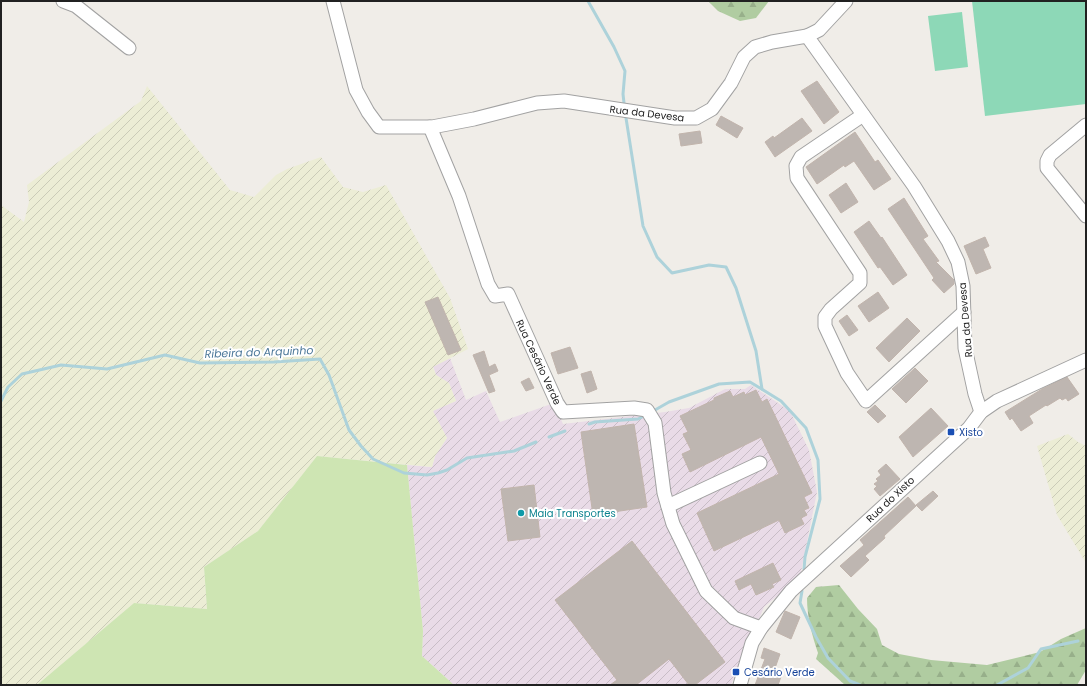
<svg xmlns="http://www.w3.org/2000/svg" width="1087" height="686" viewBox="0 0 1087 686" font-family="Poppins,sans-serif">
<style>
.industrial{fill:url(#industrial-furrows)}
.farmland{fill:url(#farmland-furrows)}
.grass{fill:#cee5b3}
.forest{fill:url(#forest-firs)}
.pitch{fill:#8dd8b7}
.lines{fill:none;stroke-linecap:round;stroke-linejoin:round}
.stream{stroke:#add2da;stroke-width:3}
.building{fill:#beb6b1;stroke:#c1b4ac}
.minor-casing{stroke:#a2a2a2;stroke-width:15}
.minor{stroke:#fff;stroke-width:13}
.transit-dot{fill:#1a4fb4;stroke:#fff;stroke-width:1.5}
.culture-dot{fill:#0f9aa8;stroke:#fff;stroke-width:1.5}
.labels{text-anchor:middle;stroke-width:4;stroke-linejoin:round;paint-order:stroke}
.street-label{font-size:10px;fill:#212121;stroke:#fff}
.transit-label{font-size:10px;fill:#164399;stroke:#fff;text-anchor:start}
.culture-label{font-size:10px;fill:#0d838f;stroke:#fff;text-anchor:start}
.water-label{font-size:11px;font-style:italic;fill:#4d789a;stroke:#fff}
</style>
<defs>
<pattern id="industrial-furrows" width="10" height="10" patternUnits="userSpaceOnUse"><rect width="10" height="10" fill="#e9dbe7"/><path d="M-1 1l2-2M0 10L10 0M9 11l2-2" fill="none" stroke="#c8bcc6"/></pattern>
<pattern id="farmland-furrows" width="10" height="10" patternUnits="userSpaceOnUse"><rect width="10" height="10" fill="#ecedd5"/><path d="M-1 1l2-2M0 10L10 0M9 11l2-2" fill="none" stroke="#cacbb7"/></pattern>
<pattern id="forest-firs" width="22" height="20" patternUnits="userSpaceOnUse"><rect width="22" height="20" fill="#b0cca1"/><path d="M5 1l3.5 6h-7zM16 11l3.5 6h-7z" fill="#97af8a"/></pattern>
</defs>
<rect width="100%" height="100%" fill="#f0ede8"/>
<path class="industrial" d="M450,358L466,400L486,391L500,422L554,403L563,424L665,412L689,408L725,389H745L751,385L790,411L809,450L817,492L800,577L764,607L731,685H454L422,656L423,631L407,465L432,467L435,456L447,438L432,411L456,401L449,383L436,375L433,366Z"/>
<g class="farmland">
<path d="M147,86L230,190L254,197L276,175L287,169L321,157L343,187L363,192L386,185L450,298L468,349L433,367L436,375L449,383L456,401L433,411L447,438L435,456L432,467L317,456L258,531L204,567L207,609L134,603L37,685H1V205L24,222L29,202L27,185L141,101Z"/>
<path d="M1068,434L1078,442L1086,446V563L1057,515L1037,446Z"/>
</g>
<path class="grass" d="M317,456L407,465L423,631L422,656L454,685H37L134,603L207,609L204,567L258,531Z"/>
<g class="forest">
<path d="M708,1H769L756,18L740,21L718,11Z"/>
<path d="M839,585L858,609L877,629L882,645L899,654L931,660L987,665L1040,652L1061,639L1086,628V670L1077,685H845L816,659L818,653C812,635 807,617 807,598L816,587Z"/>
</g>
<g class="pitch">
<path d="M972,1H1086V104L985,116Z"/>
<path d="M962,12L968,67L935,71L928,16Z"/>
</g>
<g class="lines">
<g class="stream">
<path d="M588,1L614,47L625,71L623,94L624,103"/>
<path d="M626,118L643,226L657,257L672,273L709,265L726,267L736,288L756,351L762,389"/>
<path d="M1,401L8,387L22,374L61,365L107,369L165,355L200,363L274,362L320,359L329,375L349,430L361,446L373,459L404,473L427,475L438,473L447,470L467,458L514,451L536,442"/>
<path d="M655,410L669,402L719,384L750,382L781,401L806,428L818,460L820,499L805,557L804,569"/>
<path d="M589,424L595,422L638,419L642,417"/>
<path d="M549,437L565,431"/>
<path d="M802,591L800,603L816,637L828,658L850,681L860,685"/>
<path d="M997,685L1028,668L1041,649L1078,641"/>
</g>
</g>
<g class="building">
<path d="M817,81L839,112L824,124L801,91Z"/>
<path d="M721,116L743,128L737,138L716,125Z"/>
<path d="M802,118L812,131L775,157L765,142L773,136L774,138Z"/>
<path d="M700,131L702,143L681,146L679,134Z"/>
<path d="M855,132L875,162L878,160L891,179L874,190L854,161L845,167L844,165L817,184L806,167Z"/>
<path d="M846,183L858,202L841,213L829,195Z"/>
<path d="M904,198L928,236L923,239L939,261L936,262L954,280V284L944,293L932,280L934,278L888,209Z"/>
<path d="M869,221L881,238L882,237L907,275L893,285L880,267L878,268L854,232Z"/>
<path d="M985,237L989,246L983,249L991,268L976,274L964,246Z"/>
<path d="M878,292L889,308L869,322L858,306Z"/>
<path d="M438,297L461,350L448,355L425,302Z"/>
<path d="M847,315L858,330L849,336L839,321Z"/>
<path d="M907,318L920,331L889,362L876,348Z"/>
<path d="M570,347L578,368L558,374L551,353Z"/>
<path d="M484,351L489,367L495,364L498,371L489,375L495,391L489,393L473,355Z"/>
<path d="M915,368L928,381L906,403L892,389Z"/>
<path d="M591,371L597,389L587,393L581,374Z"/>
<path d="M1067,377L1079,394L1068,401L1066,398L1062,400L1060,398L1047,406L1046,405L1029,416L1033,423L1021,431L1012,418L1010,420L1005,412L1042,389Z"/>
<path d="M529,378L534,388L526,391L521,382Z"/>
<path d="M756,390L762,402L767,399L812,493L804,497L809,508L804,510L807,515L801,518L804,524L785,533L779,520L714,551L697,513L779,474L761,437L690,472L682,454L691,450L683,434L688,432L680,416L714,400V398L730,391L733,397L744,392L745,395Z"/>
<path d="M875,405L886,416L878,423L867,412Z"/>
<path d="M931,408L948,426L913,457L899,437Z"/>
<path d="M634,424L647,507L593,515L581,432Z"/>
<path d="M886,464L900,479L880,496L874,489L877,486L874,484L878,481L876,479L881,475L878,471Z"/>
<path d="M534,485L540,537L508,541L501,489Z"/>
<path d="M933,491L938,496L922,511L916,505Z"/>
<path d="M908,497L916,506L884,536L885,538L865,556L869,560L851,577L840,566L864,545L860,540Z"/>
<path d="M632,541L725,662L695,685H689L669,659L636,685H610L617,680L555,600Z"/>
<path d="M773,563L781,580L772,584L774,587L756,595L751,584L739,590L735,581Z"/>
<path d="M785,611L800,617L791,639L776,632Z"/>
<path d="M764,648L780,654L774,671L782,674L778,685H755L765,659L761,658Z"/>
</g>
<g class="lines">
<defs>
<g id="minor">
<path d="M63,1L76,6L129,48"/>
<path d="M333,1L356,90L368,112L379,127H432L474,119L537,103L564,101L675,118H696L712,109L731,83L744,57L755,47L772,42L807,36L914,186L948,241L958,262L963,286L965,348L975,394L981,412"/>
<path d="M807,36L819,30L846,1"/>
<path d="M863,115L801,157L796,166L797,178L860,273V283L831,309L825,317V326L847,373L866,401L964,312"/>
<path d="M1086,125L1050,155L1047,161V168L1086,216"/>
<path d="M430,127L459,196L488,284L495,296L508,294L557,403L563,412L634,408L647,410L655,423L664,493L673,524L706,591L734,618L761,628"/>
<path d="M668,506L760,463"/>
<path d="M740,685L752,643L761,628L791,591L969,428L981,412L997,401L1086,360"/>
</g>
</defs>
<use href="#minor" class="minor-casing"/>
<use href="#minor" class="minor"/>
</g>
<g class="transit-dot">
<rect x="947" y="428" width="8" height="8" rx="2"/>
<rect x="732" y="668" width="8" height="8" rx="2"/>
</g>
<circle class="culture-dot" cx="521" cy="513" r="4"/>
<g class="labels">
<g class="street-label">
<text transform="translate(647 113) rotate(7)" y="4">Rua da Devesa</text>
<text transform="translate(965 320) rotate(-95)" y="4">Rua da Devesa</text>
<text transform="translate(539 362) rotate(65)" y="4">Rua Cesário Verde</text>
<text transform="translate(890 499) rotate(-43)" y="4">Rua do Xisto</text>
</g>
<g class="transit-label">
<text x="959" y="436">Xisto</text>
<text x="744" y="676">Cesário Verde</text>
</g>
<g class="culture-label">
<text x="529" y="517">Maia Transportes</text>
</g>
<g class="water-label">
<text transform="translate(259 352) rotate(-2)" y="4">Ribeira do Arquinho</text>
</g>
</g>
<rect width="1087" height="686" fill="none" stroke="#212121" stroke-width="4"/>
</svg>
